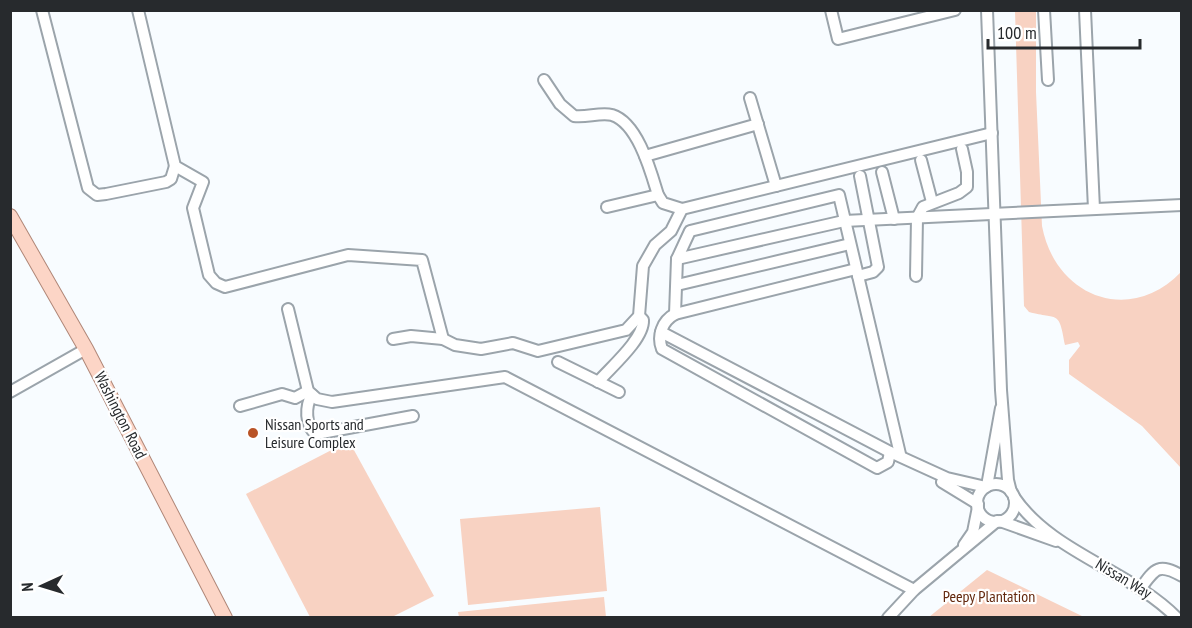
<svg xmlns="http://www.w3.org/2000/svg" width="1192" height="628" viewBox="0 0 1192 628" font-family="'PT Sans Narrow',sans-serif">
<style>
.green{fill:#f8d2c2}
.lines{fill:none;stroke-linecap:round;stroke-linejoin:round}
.minor-casing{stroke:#9ba4ab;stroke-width:14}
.major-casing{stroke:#b08778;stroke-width:16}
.minor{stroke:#fff;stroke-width:10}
.major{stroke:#fcd5c6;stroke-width:14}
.poi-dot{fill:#b95326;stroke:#fff;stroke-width:2}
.labels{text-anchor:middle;stroke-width:4.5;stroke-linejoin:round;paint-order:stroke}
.street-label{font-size:16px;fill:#272a2d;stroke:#fff}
.poi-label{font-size:16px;fill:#272a2d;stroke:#fff;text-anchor:start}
.park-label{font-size:16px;fill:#63280e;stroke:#fff}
</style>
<rect width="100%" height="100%" fill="#f8fcff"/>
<g class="green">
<path d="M1015,11H1036V92L1042,226C1055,296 1129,326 1181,272V468L1142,426L1069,374V360L1080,346L1078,342L1065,345C1059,309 1058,320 1029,312L1024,306Z"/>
<path d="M349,441L434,596L392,617H310L246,494Z"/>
<path d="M600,507L607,591L468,605L460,519Z"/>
<path d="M987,570L1084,617H929Z"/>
<path d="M604,597L606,617H459L458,612Z"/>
</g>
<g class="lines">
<defs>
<g id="minor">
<path d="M42,10L88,188L97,195L106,194L166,182L171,179L175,166"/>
<path d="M138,10L175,166L203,182L193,208L209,275L216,283L225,287L348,255L422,260L443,339L455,345L481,349L513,343L538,351L626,330L639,316L643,266L655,245L671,231L682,209L992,133"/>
<path d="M831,10L838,39L955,10"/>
<path d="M987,10L1001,390L1008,480L1011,492"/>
<path d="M1044,10L1048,80"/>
<path d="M1085,10L1094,209"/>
<path d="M544,80L560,104L574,116C586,118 600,112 612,115C638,123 651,172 658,195L663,203L682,209"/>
<path d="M750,98L776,186"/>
<path d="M645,156L758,124"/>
<path d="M921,160L932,202"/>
<path d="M882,172L894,219"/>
<path d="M607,207L658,195"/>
<path d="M677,259L844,221L1182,205"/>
<path d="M856,269L675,314C662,321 657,336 662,349L877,468L888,462L890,452"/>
<path d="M858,276L873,272L878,267L860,176"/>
<path d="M916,276L917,218L923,207L959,193L967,187V172L962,149"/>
<path d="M677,285L850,244"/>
<path d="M288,309L308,391L317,399L332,402L505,377L914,590"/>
<path d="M675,314L677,259L690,231L839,195L900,454"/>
<path d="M661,332L890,452L947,478L986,487"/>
<path d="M393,339L411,336L443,339"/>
<path d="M558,362L619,392"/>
<path d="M598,382C611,367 644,339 643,320L639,316"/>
<path d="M10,392L86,349"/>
<path d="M312,395C305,406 305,426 316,434L413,416"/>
<path d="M240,406L282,394L295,398L308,391"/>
<path d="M942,482L978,504"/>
<circle cx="996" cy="503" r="19"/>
<path d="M987,486L1001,408"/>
<path d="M1014,497C1052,553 1130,570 1177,618"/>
<path d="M1000,521L1056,541"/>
<path d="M964,545L973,532L978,507"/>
<path d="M1141,588C1155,568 1159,563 1182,576"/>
<path d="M888,618L914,590L997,521"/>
</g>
<path id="major" d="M10,216L86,349L225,618"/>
</defs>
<use href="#minor" class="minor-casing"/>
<use href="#major" class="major-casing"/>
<use href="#minor" class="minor"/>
<use href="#major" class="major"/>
</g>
<circle class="poi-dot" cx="253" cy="433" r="6"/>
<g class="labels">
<g class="street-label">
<text transform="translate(121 415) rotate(63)" y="6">Washington Road</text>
<text transform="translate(1124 578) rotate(31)" y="6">Nissan Way</text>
</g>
<g class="poi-label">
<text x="265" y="430">Nissan Sports and<tspan x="265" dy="18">Leisure Complex</tspan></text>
</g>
<g class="park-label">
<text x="989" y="602">Peepy Plantation</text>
</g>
</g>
<rect width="1192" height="628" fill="none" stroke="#272a2d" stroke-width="24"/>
<g transform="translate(42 586) rotate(266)" stroke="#ffffff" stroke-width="4.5" paint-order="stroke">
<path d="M0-4.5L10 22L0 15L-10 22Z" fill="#272a2d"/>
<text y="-9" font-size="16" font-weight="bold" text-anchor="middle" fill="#272a2d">N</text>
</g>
<path d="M988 39v9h152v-9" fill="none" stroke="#272a2d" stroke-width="3"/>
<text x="997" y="39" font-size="18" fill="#272a2d" stroke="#ffffff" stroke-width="4.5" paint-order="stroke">100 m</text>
</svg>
